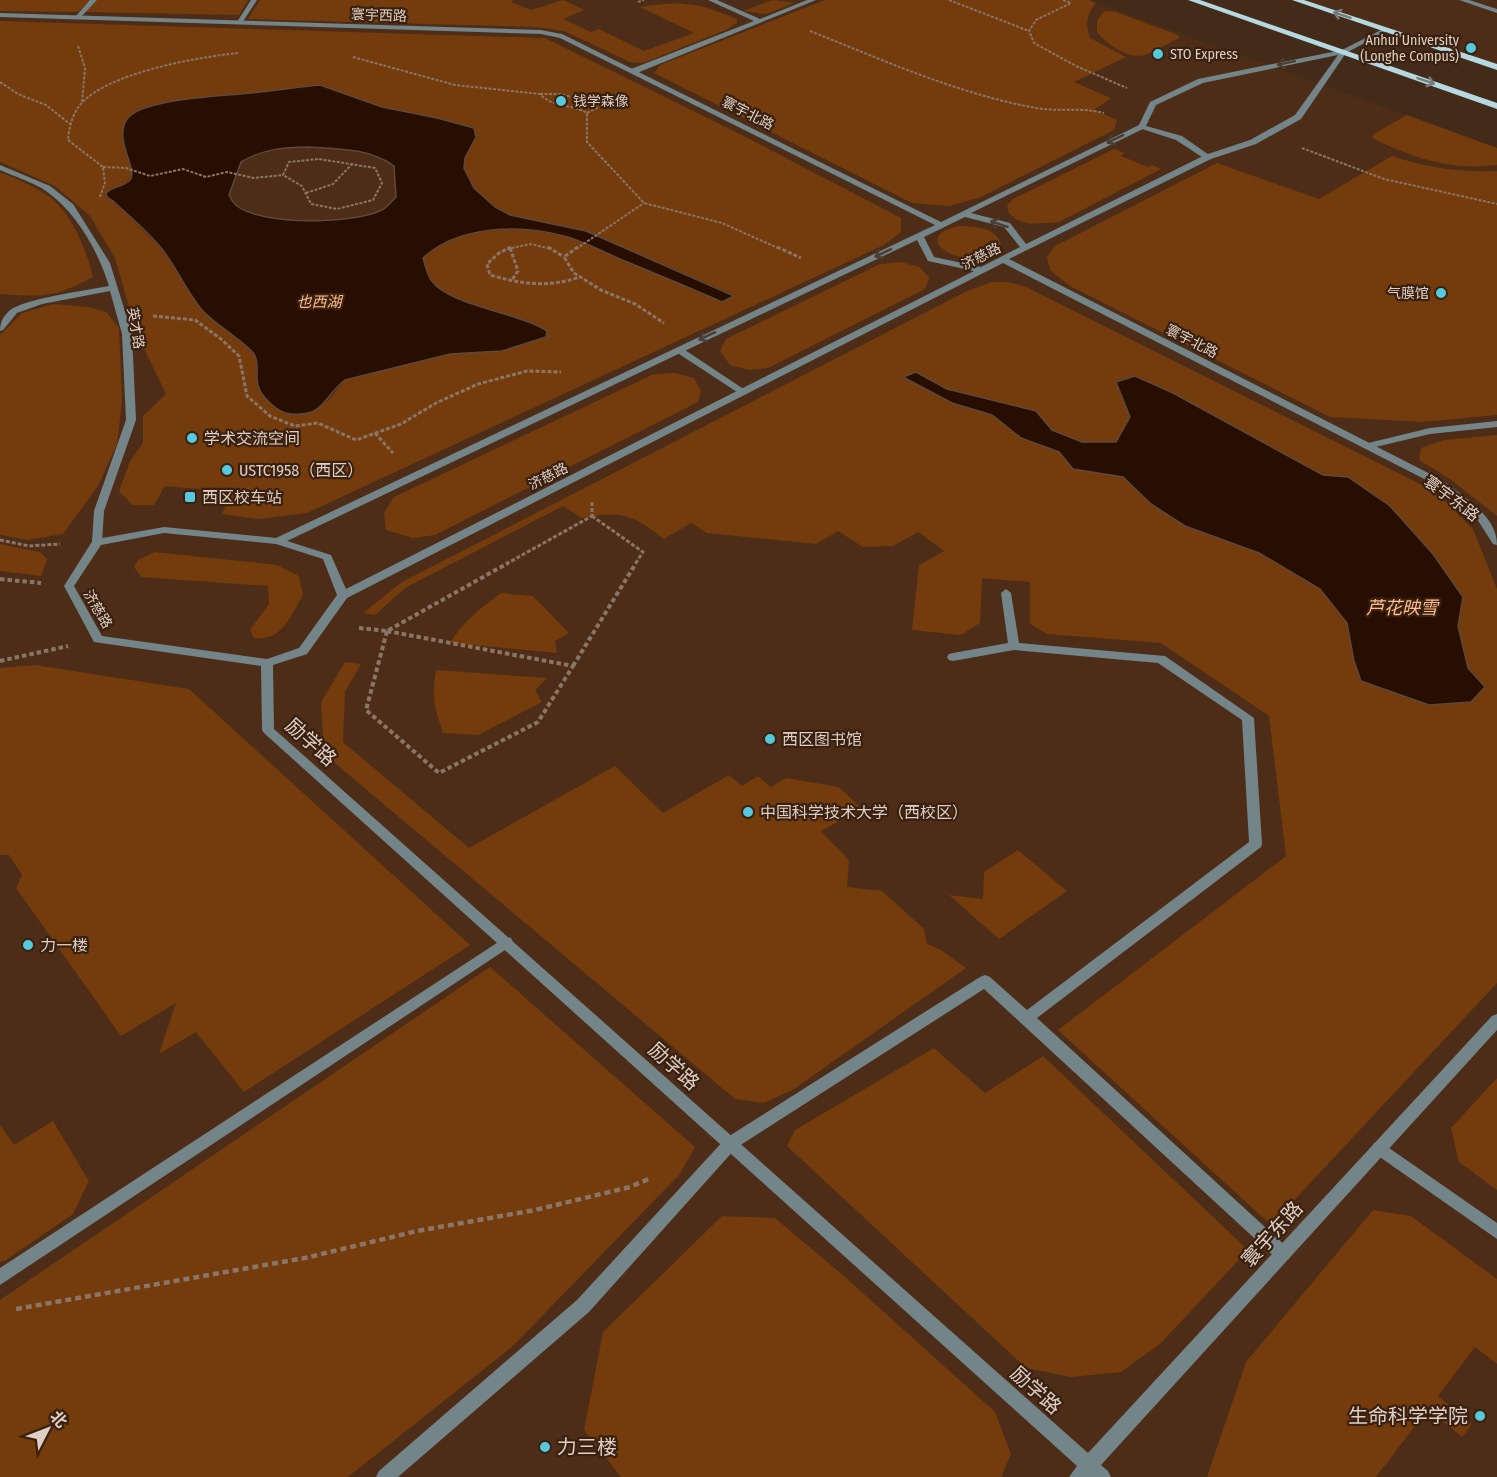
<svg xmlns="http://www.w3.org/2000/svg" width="1497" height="1477" viewBox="0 0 1497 1477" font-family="'Fira Sans Condensed','Noto Sans SC',sans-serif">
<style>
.built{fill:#4d2d17}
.green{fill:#743b0c;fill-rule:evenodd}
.water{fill:#270e00;stroke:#5e483b;stroke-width:1.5;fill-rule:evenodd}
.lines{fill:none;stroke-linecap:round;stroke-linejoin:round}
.path-far3{stroke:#8a7567;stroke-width:2;stroke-dasharray:3 1.5;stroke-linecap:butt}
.path-far2{stroke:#8a7567;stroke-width:3;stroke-dasharray:4 2;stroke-linecap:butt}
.path-far1{stroke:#8a7567;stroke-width:4;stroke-dasharray:4.5 3;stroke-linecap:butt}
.path{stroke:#8a7567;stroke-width:4.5;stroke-dasharray:6 4;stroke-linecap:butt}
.service{fill:#738588;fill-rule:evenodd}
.minor{fill:#738588;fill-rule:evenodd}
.primary{fill:#b4d9e0;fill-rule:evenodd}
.oneway{stroke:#767c78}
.oneway2{stroke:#4a3e33}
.poi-dot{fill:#55cade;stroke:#39200f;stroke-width:2}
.labels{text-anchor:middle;stroke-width:4.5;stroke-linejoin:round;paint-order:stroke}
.far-street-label{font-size:14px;fill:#dfcfc4;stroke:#39200f}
.far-poi-label{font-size:14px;fill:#dfcfc4;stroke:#39200f;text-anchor:end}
.far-water-label{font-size:15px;font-style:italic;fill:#febc90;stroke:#39200f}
.poi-label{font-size:16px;fill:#dfcfc4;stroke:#39200f;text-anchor:start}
.street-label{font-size:16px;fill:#dfcfc4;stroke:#39200f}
.water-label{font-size:18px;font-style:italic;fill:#febc90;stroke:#39200f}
.near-street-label{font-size:20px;fill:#dfcfc4;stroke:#39200f}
.near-poi-label{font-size:20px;fill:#dfcfc4;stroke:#39200f;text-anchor:end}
</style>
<rect width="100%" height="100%" fill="#442a19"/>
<g class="built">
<path d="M0,0H1089L1497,148V1477H0Z"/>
<path d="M1301,0H1497V66Z"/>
</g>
<g class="green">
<path d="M0,0H91L78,12L0,11Z"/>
<path d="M97,0H248L239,15L85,12Z"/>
<path d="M260,0H514L511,2L531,10L563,0L584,10L563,19L591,32L599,29L644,51L694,33L640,7C680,0 700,3 737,19V23L726,30L643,63L630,62L564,31L537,27L248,19Z"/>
<path d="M773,0L794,3L766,14L743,11Z"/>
<path d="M825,0H1089L1096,3C1087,14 1085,23 1090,38L1126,57L1074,82L1111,98L1094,110L1117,120L1114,130L981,197L950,206L912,203L654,73L660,65Z"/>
<path d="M1104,11L1116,12L1178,35L1179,38C1168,43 1151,55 1139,56C1124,56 1105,43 1097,32V21Z"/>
<path d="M0,21L545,38L740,134L901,218V232L884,245L307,513L258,519L222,514L232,492L165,486L154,505H133L119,491L130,461L143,443V416L166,394L137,334L115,258L90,216L55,186L0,162ZM320,85L382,107L462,124L476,137L465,158L464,168L474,188L495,207L510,215L586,231L734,295C699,283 664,272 629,260C607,252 585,242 564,236C520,225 458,225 423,258C426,264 427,274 431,280C450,307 518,312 547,331L502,351L451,354L345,380L327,402L263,394L258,386L257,359L252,350L202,309L161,248L113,201L109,190C136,180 136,175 124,149L143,108L168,102Z"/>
<path d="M1407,115L1497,148V165C1452,171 1412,158 1372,138L1374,134Z"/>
<path d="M1114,149L1125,153L1121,156L1148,167L1152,165L1161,169L1059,222L1031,224L1017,220L1009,213L1007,206L1013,199Z"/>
<path d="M1392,156C1426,167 1461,173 1497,171V415L1423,422L1330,417L1070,286L1050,270L1047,257L1055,246L1217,163L1319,199Z"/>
<path d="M0,172C17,179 36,187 51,198C72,214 87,252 93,277C54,298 44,297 0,294Z"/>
<path d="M958,226C974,226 997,227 1001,245C984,280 899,240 958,226Z"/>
<path d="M900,262L920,267L929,278L925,289L768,368L749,370L730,365L720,351L726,339L880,264Z"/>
<path d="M992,282H1008L1026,287L1420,484L1447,503L1473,529L1497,589V983L1271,1225L1058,1030L1286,856L1269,716L1161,643L1047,634L1030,624V582L982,578L980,623L961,635L912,630L919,565L944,551L918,532L893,546L863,547L838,531L816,544L707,533L691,523L664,539C633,515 622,510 582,518L563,506L405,588L375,615L363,613L402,582L967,291Z"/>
<path d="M53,304L88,307L106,312L119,328L122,401L117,444L98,486L63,534L28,540L0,535V335L22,313Z"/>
<path d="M675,373L694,378L701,391L698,402L435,535L413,538L386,530L384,513L394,497L654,374Z"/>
<path d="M1497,435V516L1450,479L1419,460L1421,448L1444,440Z"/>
<path d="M0,544L40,552L47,559L41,576L0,571Z"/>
<path d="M155,552L277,565L299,576L303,595C291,615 282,642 254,638L250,630L269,604L268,586L141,577L134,567L138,560Z"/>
<path d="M501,593L533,596L569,633L555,641L557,653L450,643C463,621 481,608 501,593Z"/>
<path d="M345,662L361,664L345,692L343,742L469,848L615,766L663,813L729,775L742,786L758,776L771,787L786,778L839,787L862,809L821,831L849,860L847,887L882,891L924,929L927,944L941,950L966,968L794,1089L764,1103L735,1099L324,754L321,702Z"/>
<path d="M35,665L189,689L470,945L244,1092L196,1032L159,1054L176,1003L121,1036L16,888L22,875L9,855H0V668Z"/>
<path d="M436,670L547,678L535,690L542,702L478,735L443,733C435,709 431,696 436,670Z"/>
<path d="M1018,850L1067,891L999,939L949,895L983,899L984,872Z"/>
<path d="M490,967L695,1147L680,1174L513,1346L348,1477H0V1300Z"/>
<path d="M934,1048L985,1093L1043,1056L1248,1250L1160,1344L1121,1372L1071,1377L1026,1368L787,1146L795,1130Z"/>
<path d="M1497,1078V1190L1459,1162L1451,1128Z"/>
<path d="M53,1121L89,1181L73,1214L6,1260L0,1262V1125L14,1145Z"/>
<path d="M1373,1210L1411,1216L1497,1279V1364L1475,1347L1438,1396L1472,1424L1462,1437L1428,1409L1376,1477H1207L1246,1362Z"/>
<path d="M722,1216L775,1218L845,1277L995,1412L1011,1454L1001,1477H621L584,1430L603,1332Z"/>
</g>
<g class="water">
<path d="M320,85L382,107L437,118L474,128L476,137L465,158L464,168L474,188L495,207L510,215L586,231L734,296L722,302C688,287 654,273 620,259C602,251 583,241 564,236C520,224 458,225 423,258C425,264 427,274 431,280C449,306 518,312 547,331L546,337L502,351L450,354L345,380C324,395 326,417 290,414C278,413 260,396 258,385C255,374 260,364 254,354C246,342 214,324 202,310C186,291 177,268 162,249C148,231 129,216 113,201L107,197L106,193C112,186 124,187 130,180C139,170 113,140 127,119C142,98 226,96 251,93C274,91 297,87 320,85ZM309,147C338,149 369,148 394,166L396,197C392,201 387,207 382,210C354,224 263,226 237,206C233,203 231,199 229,195L241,162C263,149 284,147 309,147Z"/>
<path d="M916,372L947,389L1036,411L1052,430L1082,442H1116L1130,417L1116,382L1135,376L1173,393L1323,475L1348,477L1390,506L1433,554L1463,597L1458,626L1468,668L1485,687L1471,702L1429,705L1361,681L1354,661L1347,623L1320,589L1259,553L1185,526L1151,504L1123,477L1073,469L1059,452L1021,438L992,415L952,403L903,377Z"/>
</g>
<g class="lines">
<g class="path-far3">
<path d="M949,0L1029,31"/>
<path d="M1063,0L1071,3L1036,20L1029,31L1034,43L1076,66L1127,88"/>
<path d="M638,2L644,0"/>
<path d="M810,31C883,60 958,94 1036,108C1058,112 1081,107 1104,113"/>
<path d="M78,46L85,68L82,103"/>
<path d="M353,57L455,85L540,94C553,108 571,104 587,113V142L644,203L722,223L780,249"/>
<path d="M0,82L18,94L46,105L70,124"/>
<path d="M540,94H561L582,100L577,106"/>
<path d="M587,113L618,97"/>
<path d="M1302,148L1384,179L1497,204"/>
<path d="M319,159L375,168L382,183L373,200L337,209L311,204L302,186L283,175L289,162Z"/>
<path d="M103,167L126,168L150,176L183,169L206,177L227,172L254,178L283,175"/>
<path d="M306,193L333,184L353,163"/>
<path d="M100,197L105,183L103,167L68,140C69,128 72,115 80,105C106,73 198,57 238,53"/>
<path d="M507,249L531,244L551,249"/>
<path d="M576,249L644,203"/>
</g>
<g class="path-far2">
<path d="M511,247L499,253L487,264L490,275C521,284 548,288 580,277"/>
<path d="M548,247L564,257"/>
<path d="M578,247L564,257L574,273L601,290L635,304L664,323"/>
<path d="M777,247L801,258"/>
<path d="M510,248L518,271L511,281"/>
<path d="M153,316L195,320L221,339L239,356L247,396L270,416L295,426L318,423L356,440L401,424L436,403L478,384L527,371L561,372"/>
<path d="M375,433L393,453"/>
<path d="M592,502V516"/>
<path d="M592,516L643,552L635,564"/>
<path d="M0,540L29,546L60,544"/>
<path d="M506,564L592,516"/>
</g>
<g class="path-far1">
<path d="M0,579L41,583"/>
<path d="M359,628L387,631L508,563"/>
<path d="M387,631L573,666L538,722L439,773L366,710Z"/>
<path d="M0,661L68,646"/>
<path d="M573,666L636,563"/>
</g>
<path class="path" d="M16,1309L305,1258L417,1231L535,1210L630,1187L651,1178"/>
<g class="service">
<path d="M90,0H97L80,18H76V16Z"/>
<path d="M251,0H257L242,23H238L237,22Z"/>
<path d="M708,0H717L760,19L807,0H816L637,73H631V69L754,21Z"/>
<path d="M1459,0H1469L1497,9V13Z"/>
<path d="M1139,124L1182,136L1212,157L1205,159L1176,140L1139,128Z"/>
<path d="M0,165L50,186L73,204L110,263L132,334L136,420L104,511L102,542L97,545L92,542L94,511L126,420L122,334L110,291L42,304L17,313L3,330L0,331C0,322 3,317 9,311C22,299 88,290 109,286C98,251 77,213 46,191C33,182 15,177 0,170Z"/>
<path d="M679,347L682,348L748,392L743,395L740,394L676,352V348Z"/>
<path d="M1497,421V427L1430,434L1367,449L1362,446L1364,444L1430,428Z"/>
<path d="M1006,589L1011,593L1019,643L1165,656L1254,718L1262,844L1261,847L1037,1018L1289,1249L1291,1254L1289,1259L1283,1261L1277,1259L984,989L736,1148L589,1312L398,1477H376L379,1471L577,1300L726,1138L980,977L985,975L990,977L1027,1010L1249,842L1242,720L1158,663L1014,650L953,661L949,660L947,657L949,654L953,653L1008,643L1001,593Z"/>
<path d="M506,937L511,938L513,942L511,946L0,1285V1268Z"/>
<path d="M1379,1141L1497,1223V1239L1374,1153L1372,1148L1374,1143Z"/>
</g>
<path class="minor" d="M0,13L541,30L562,34L941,222L1139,125L1150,102L1198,79L1342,50L1383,29H1387V31L1346,53L1301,119L1256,144L1211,159L1009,259L1442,480C1463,497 1497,515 1497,545L1493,544L1477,519L1434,484L1003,263L347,598L307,654L273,665L274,729L1088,1453L1492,1016L1497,1014V1030L1101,1465L1108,1471L1111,1477H1069L1077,1466L264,733L262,730L261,666L94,642L64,586L93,540L97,539L164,527L276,538L935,225L560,38L541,34L0,17ZM1338,55L1295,115L1250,140L1205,155L1026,244L1010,223L971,213L1145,128L1156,105L1203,83ZM965,217L1004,227L1020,247L981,267L934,257L924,237ZM917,240L928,261L974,271L346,589L331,555L287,541ZM164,533L276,544L323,559L337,595L299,648L267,659L102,636L74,586L101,545Z"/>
<g class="primary">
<path d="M1188,0H1200L1497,103V109Z"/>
<path d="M1292,0H1304L1497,64V70Z"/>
</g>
</g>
<defs><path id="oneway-shaft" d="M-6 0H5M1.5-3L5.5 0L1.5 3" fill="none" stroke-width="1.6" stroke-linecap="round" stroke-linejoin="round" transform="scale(1.5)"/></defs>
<g class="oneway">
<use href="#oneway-shaft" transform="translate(1342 15) rotate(-161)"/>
<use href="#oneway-shaft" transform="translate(1426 81) rotate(19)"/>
</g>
<g class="oneway2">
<use href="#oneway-shaft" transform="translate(1286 63) rotate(168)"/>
<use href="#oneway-shaft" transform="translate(1115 139) rotate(154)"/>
<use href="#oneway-shaft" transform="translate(999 224) rotate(-162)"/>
<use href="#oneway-shaft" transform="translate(883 253) rotate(155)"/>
<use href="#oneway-shaft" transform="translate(707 336) rotate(155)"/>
</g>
<g class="poi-dot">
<circle cx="1471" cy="48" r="6"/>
<circle cx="1158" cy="54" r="6"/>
<circle cx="561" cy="101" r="6"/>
<circle cx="1441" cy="293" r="6"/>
<circle cx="192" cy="438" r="6"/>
<circle cx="227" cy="470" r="6"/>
<rect x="184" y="491" width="12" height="12" rx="3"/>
<circle cx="770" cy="739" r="6"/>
<circle cx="748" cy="812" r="6"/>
<circle cx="28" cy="945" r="6"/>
<circle cx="1480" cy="1416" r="6"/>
<circle cx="545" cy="1447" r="6"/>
</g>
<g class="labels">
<g class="far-street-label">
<text transform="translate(379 15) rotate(2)" y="5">寰宇西路</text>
<text transform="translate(748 113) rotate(27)" y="5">寰宇北路</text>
<text transform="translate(981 256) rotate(-27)" y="5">济慈路</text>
<text transform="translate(136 328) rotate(80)" y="5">英才路</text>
<text transform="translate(1192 341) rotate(27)" y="5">寰宇北路</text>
<text transform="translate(548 476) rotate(-27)" y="5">济慈路</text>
<text transform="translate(98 609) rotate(59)" y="5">济慈路</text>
</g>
<g class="far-poi-label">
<text x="1459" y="45">Anhui University<tspan x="1459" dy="16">(Longhe Compus)</tspan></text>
<text x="1170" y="59" text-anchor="start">STO Express</text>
<text x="573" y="106" text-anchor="start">钱学森像</text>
<text x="1429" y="298">气膜馆</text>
</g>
<g class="far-water-label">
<text x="319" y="307">也西湖</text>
</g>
<g class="poi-label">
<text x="204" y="444">学术交流空间</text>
<text x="239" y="476">USTC1958（西区）</text>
<text x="202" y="503">西区校车站</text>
<text x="782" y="745">西区图书馆</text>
<text x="760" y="818">中国科学技术大学（西校区）</text>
<text x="40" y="951">力一楼</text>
</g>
<g class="street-label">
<text transform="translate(1452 498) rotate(37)" y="6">寰宇东路</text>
</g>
<g class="water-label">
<text x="1402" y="614">芦花映雪</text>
</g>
<g class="near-street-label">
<text transform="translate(311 742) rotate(42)" y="7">励学路</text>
<text transform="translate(674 1066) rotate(42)" y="7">励学路</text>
<text transform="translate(1272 1234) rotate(-48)" y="7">寰宇东路</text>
<text transform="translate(1036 1390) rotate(42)" y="7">励学路</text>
</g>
<g class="near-poi-label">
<text x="1468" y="1423">生命科学学院</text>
<text x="557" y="1454" text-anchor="start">力三楼</text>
</g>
</g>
<g transform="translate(48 1429) rotate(48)" stroke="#39200f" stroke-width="4.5" paint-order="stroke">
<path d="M0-4.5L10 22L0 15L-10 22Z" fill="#dfcfc4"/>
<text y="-9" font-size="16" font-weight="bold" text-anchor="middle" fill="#dfcfc4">北</text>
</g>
</svg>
